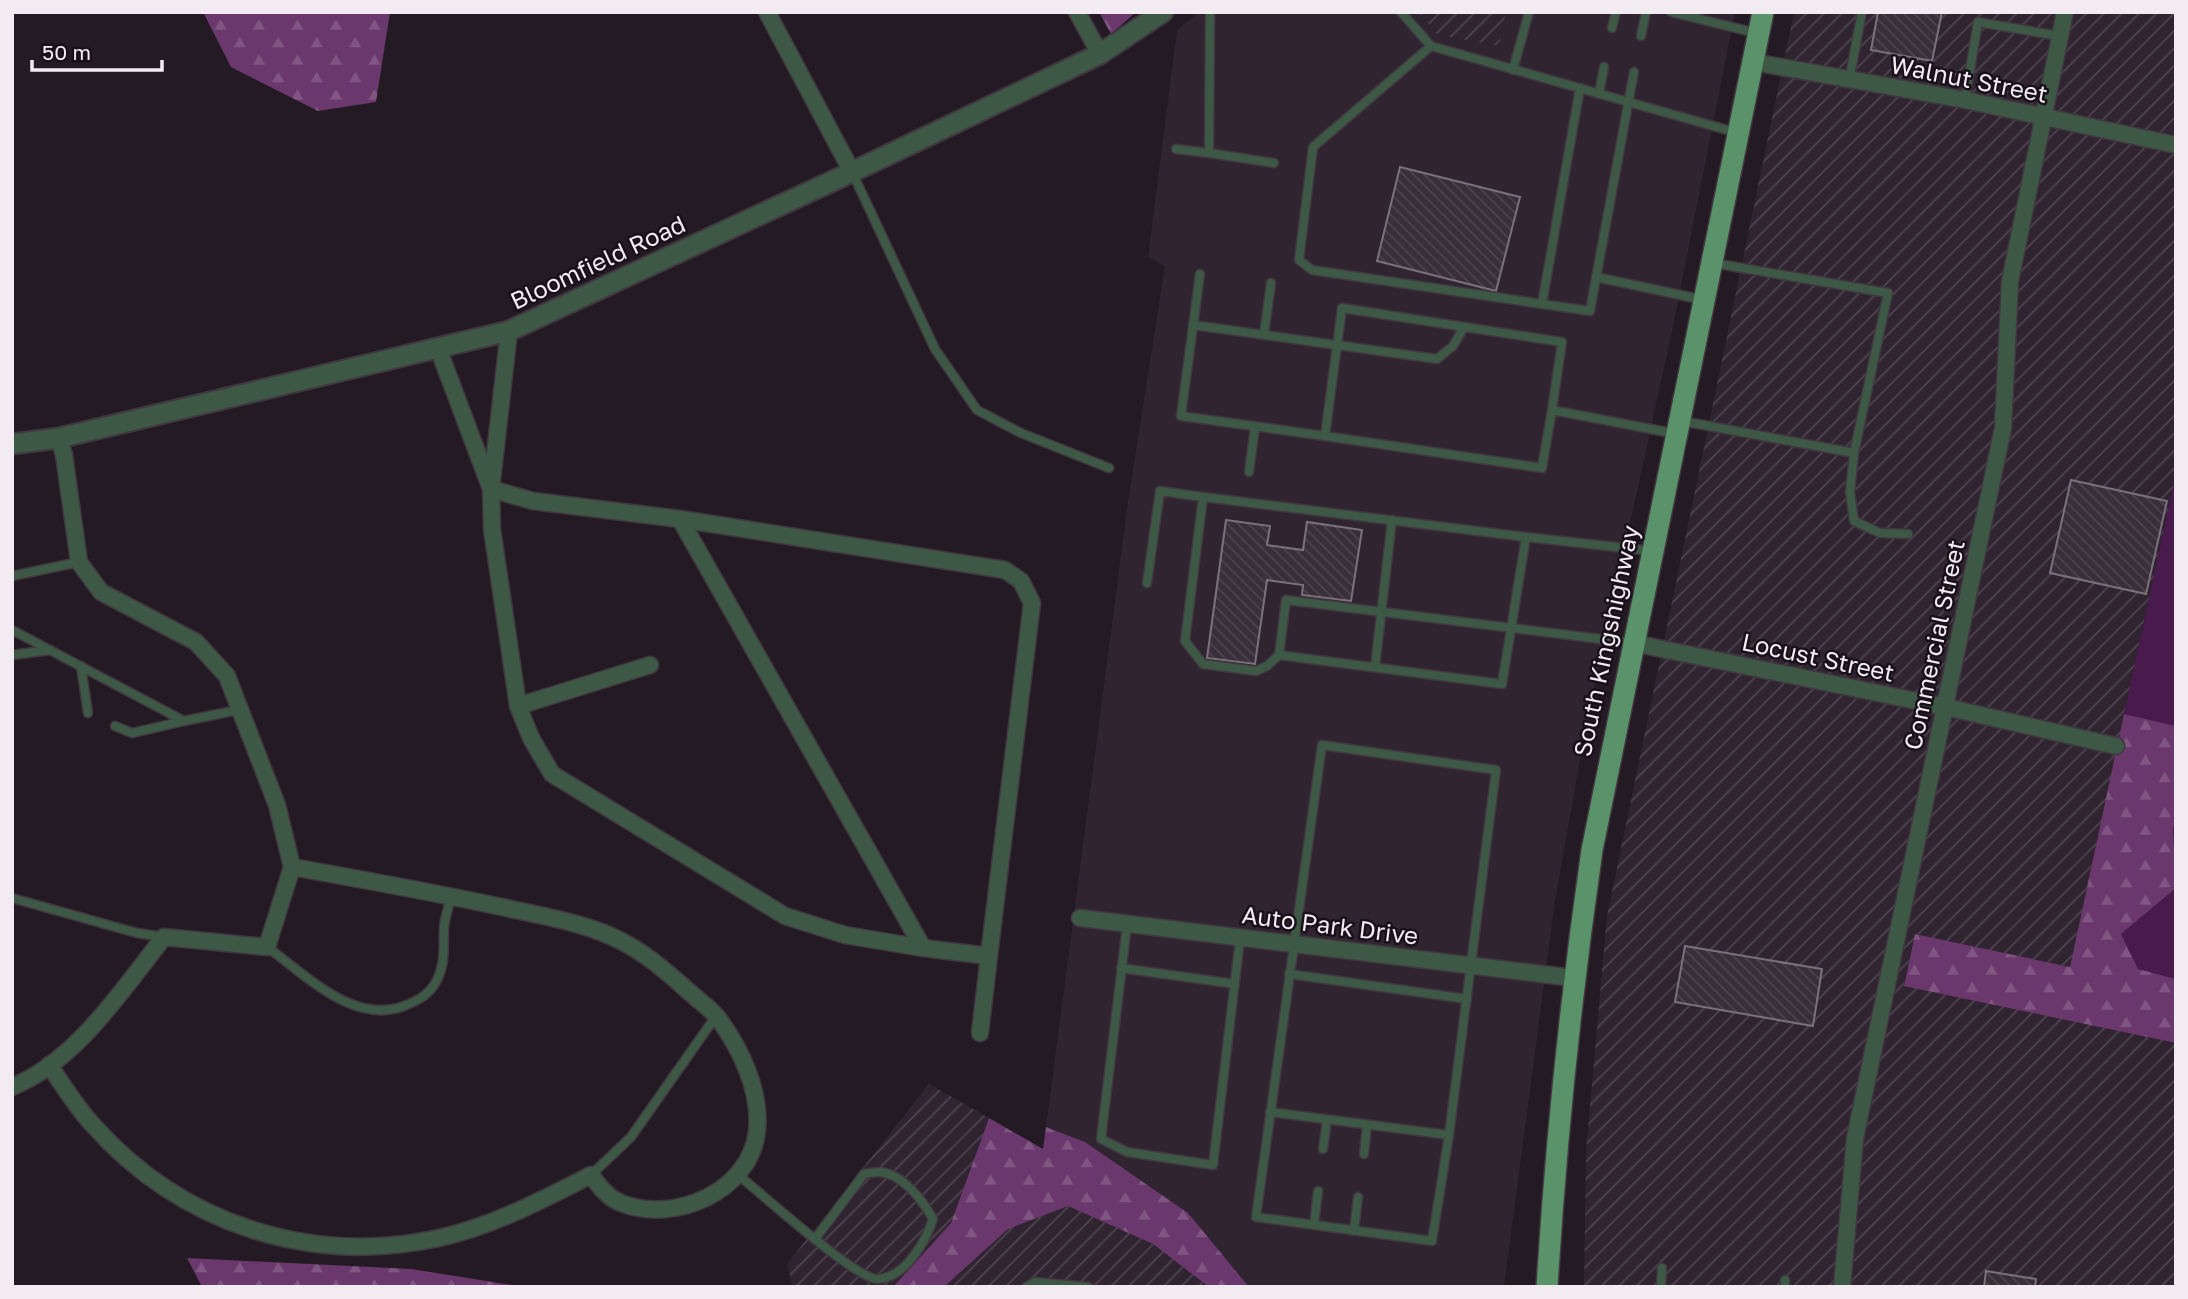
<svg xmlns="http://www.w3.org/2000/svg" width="2188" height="1299" viewBox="0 0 2188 1299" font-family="'Golos Text',sans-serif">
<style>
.built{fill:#302431}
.industrial{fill:url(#industrial-furrows)}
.green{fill:#491a4c}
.forest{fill:url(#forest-firs)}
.building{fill:url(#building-back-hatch);stroke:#7b717c;stroke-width:2}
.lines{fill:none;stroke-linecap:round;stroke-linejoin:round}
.service-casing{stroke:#403740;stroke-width:11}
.minor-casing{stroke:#403740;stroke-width:19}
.tertiary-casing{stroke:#403740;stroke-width:23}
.primary-casing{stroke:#403740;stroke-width:24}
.service{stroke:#3d5844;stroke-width:8}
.minor{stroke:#3d5844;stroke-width:16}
.tertiary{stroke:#3d5844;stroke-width:19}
.primary{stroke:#5a9369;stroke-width:21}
.labels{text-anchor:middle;stroke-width:5;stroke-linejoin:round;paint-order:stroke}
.street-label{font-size:24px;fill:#f2ecf2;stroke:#191119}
</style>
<defs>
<pattern id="industrial-furrows" width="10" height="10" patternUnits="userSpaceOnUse" patternTransform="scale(1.75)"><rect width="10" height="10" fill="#302431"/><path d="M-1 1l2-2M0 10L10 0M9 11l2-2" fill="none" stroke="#4e444f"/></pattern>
<pattern id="forest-firs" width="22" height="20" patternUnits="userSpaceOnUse" patternTransform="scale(1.75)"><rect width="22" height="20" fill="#6a386d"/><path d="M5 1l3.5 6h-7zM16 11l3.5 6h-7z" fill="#805582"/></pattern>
<pattern id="building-back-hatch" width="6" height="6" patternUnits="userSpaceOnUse" patternTransform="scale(1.75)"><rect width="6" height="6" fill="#382f38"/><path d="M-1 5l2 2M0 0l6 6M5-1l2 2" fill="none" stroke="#4c434c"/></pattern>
</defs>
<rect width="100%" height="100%" fill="#231a23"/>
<path class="built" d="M1199,12H1418L1438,35L1499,46L1506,12H1735L1673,327L1587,721L1555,901L1504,1287H1249L1188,1213L1085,1142L1046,1127L1128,502L1165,266L1148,257L1177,30Z"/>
<g class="industrial">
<path d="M1418,12H1506L1499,46L1438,35Z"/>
<path d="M1794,12H2176V473L2070,967L1915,934L1904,985L2176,1043V1287H1584L1586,1151L1607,916Z"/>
<path d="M929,1084L989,1118L951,1223L893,1287H793L787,1264Z"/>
<path d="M1068,1206L1153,1244L1209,1287H944L1008,1229Z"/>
</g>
<g class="green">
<path d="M2176,473V726L2124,714Z"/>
<path d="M2176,820V979L2138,969L2121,934L2176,888L2173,829Z"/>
</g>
<g class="forest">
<path d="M203,12H390L376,102L318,111L231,67Z"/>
<path d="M1099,12H1136L1111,34Z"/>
<path d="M2124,714L2176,726V820L2173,829L2176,888L2121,934L2138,969L2176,979V1043L1904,986L1915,934L2070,967Z"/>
<path d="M989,1118L1043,1149L1046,1127L1085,1142L1188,1213L1249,1287H1209L1153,1244L1068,1206L1008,1229L944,1287H893L951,1223Z"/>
<path d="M187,1258L411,1269L525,1287H202Z"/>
</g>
<g class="building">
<path d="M1878,12H1942L1932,61L1871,50Z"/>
<path d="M1400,167L1520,197L1496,291L1377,261Z"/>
<path d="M2071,480L2167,501L2146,594L2050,573Z"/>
<path d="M1226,520L1270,526L1267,545L1303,550L1307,522L1362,530L1351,601L1302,595L1303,585L1267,580L1255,664L1207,658Z"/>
<path d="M1685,946L1822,969L1813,1026L1675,1002Z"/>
<path d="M1986,1271L2036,1279L2035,1287H1984Z"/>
</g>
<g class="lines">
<defs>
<g id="service">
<path d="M1210,12L1209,153L1274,163"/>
<path d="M1401,12L1431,46L1738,133"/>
<path d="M1671,12L1756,33"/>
<path d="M1612,28L1616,12"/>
<path d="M1641,36L1646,12"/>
<path d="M1431,46L1313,147L1299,260L1312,270L1542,304L1580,88"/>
<path d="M1513,70L1529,12"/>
<path d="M1849,81L1862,12"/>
<path d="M1599,94L1604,67"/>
<path d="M1965,100L1978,22L2059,36"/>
<path d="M1176,149L1209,153"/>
<path d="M852,172L935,349L977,410L1021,433L1109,468"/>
<path d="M1200,274L1181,416L1325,436"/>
<path d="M1596,277L1704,300"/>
<path d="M1542,304L1590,311L1634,72"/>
<path d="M1193,325L1437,359L1453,346L1464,327"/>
<path d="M1264,334L1271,283"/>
<path d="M1552,410L1542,468L1325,436L1342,308L1562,342L1552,410L1677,434"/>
<path d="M1682,421L1854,453L1888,293L1713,263"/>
<path d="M1854,453L1850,492L1854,521L1880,533L1908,534"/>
<path d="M1249,472L1255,427"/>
<path d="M1203,497L1526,537"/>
<path d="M12,576L79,562"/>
<path d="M1147,583L1160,491L1203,497L1185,641L1203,664L1256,671L1267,666L1279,655L1502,684L1526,537L1652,551"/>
<path d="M12,630L184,721L238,710"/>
<path d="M12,655L50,650"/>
<path d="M1279,655L1286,600L1633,643"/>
<path d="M81,666L88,713"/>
<path d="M1375,667L1392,520"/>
<path d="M115,726L132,733L184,721"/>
<path d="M1322,745L1496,770L1449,1135L1432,1241L1256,1217Z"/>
<path d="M12,898L137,933L164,937"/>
<path d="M1127,925L1101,1139L1127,1152L1213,1165L1240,939"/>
<path d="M267,947C306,975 353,1025 404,1006C419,1000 429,995 437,980C446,962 443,946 444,927C445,917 449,906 451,896"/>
<path d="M1121,968L1235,984"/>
<path d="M1289,974L1467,999"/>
<path d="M1270,1112L1449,1135"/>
<path d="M1323,1149L1327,1120"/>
<path d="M1364,1154L1367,1125"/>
<path d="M737,1174C760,1192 856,1280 878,1279C905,1278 926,1241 933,1219C923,1201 903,1174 880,1172C875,1172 869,1173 864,1174L815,1239"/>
<path d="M591,1175L631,1137L716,1016"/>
<path d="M1314,1225L1318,1191"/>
<path d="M1354,1231L1358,1197"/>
<path d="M1026,1287L1035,1282L1088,1287"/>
<path d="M1661,1287L1662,1268"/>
<path d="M1785,1287V1280"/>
</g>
<g id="minor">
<path d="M767,12L852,172"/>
<path d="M1077,12L1100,54"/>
<path d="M1753,62L1965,100L2176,145"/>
<path d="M438,348L491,489L533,501L680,519L1005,570L1021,581L1032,603L989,956L923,948L845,935L785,916L552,774L531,738L518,706L492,529L491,489L509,331"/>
<path d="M680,519L923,948"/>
<path d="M1633,643L1946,707L2116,746"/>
<path d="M518,706L650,665"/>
<path d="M1080,918L1574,978"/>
<path d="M980,1033L989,956"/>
<path d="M49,1065C63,1085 76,1107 93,1125C181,1224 310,1266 439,1238C493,1226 542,1200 591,1175C599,1186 608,1198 621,1203C674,1224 750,1192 757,1131C761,1091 741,1049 718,1018C712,1010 702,1003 694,996C671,976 650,956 623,942C590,924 547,917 511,909C438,893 365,880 292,867"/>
<path d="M12,1087C77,1060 122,990 164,937L267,947L292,867L277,805L227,676L196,642L101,592L79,562L64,455L59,438"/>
<path d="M1842,1287L1855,1138L2003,428L2010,281L2065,12"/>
</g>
<path id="tertiary" d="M12,444L59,438L509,331L852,172L1100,54L1163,12"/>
<path id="primary" d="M1547,1287C1556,1140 1571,995 1592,850L1763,12"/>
</defs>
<use href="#service" class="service-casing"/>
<use href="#minor" class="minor-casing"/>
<use href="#tertiary" class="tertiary-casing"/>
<use href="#primary" class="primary-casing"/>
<use href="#service" class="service"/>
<use href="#minor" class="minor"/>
<use href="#tertiary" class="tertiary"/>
<use href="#primary" class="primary"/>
</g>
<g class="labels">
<g class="street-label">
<text transform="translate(1969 80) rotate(11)" y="8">Walnut Street</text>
<text transform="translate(598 263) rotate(-25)" y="8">Bloomfield Road</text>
<text transform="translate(1607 641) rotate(-78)" y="8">South Kingshighway</text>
<text transform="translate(1935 645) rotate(-78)" y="8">Commercial Street</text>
<text transform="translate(1818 658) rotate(12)" y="8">Locust Street</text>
<text transform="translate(1330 926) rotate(7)" y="8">Auto Park Drive</text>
</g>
</g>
<rect width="2188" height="1299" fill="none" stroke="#f2ecf2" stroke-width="28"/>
<path d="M32 60v10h130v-10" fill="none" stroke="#f2ecf2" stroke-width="3.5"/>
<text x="42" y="60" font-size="21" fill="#f2ecf2" stroke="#191119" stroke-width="5" paint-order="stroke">50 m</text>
</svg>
